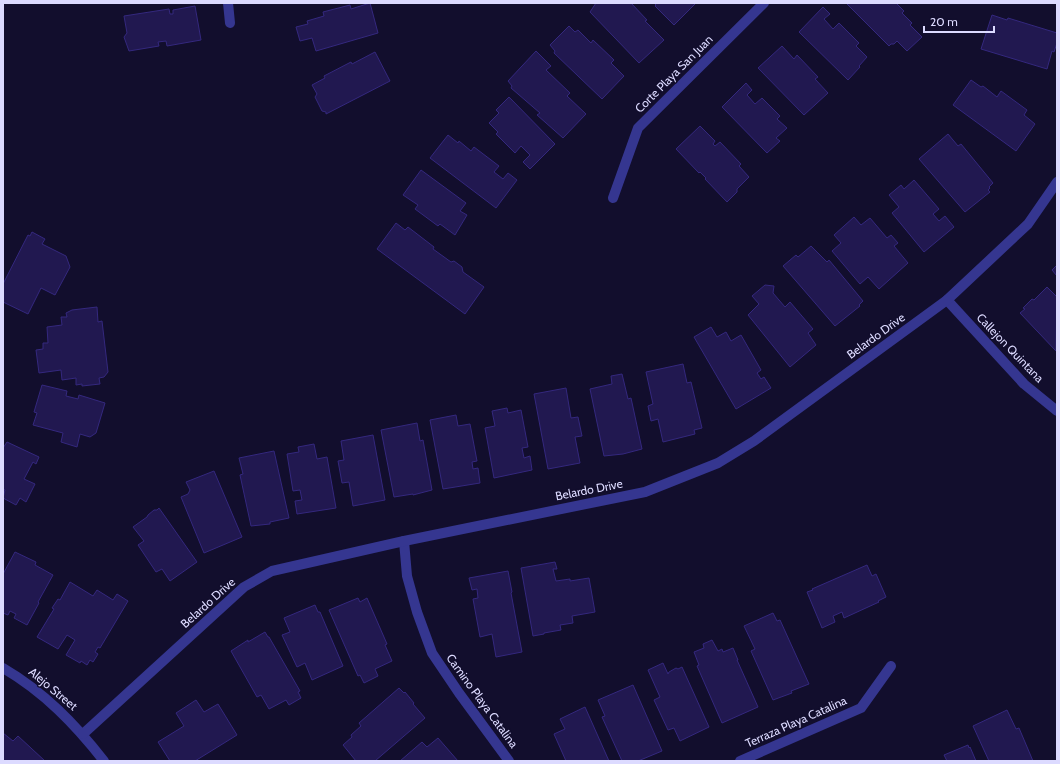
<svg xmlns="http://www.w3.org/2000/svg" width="1060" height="764" viewBox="0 0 1060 764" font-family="Cabin,sans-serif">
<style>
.building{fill:#211850;stroke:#34287e}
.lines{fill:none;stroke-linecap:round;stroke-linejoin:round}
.minor{stroke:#353690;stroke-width:10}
.labels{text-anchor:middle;stroke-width:3;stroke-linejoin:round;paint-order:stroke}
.street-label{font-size:12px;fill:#dcdaff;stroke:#120e2d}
</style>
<rect width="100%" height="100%" fill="#120e2d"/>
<g class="building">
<path d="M370,3L378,33L316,51L312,38L300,41L296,27L308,24L307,21L324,16L323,12L350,5L351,9Z"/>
<path d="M596,3H631L647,20L645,21L664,40L639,63L590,12Z"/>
<path d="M654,3H696L674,25L655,6L656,5Z"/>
<path d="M846,3H896L904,11L902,13L912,23L910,25L922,37L907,51L897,41L894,44H891L889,46Z"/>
<path d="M195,6L201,40L167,46L166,41L158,42L159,46L129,51L124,37L127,33L124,16L169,9L170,14H173V10Z"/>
<path d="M823,7L830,14L824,19L833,29L839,23L859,43L856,46L867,57L859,66L860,67L848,80L799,32Z"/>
<path d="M992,15L1007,20L1008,18L1057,33V43L1054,52L1052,51L1047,69L981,49Z"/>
<path d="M569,26L575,32L578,30L591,43L593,40L614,60L611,63L624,76L602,99L554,53L555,51L550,45Z"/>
<path d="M782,46L794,59L797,55L818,77L815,79L828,93L804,115L758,68Z"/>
<path d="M536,51L551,66L546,70L570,93L567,96L586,114L563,138L537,115L540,113L511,88L512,86L508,81Z"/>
<path d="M375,52L390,81L326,114V112L322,111L315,97L317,94L312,85L325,78L324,76L351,62L352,64Z"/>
<path d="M971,80L981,87L983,86L997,97L1001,91L1027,110L1024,115L1035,124L1016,151L953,105Z"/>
<path d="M746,83L752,90L747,95L755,104L762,98L780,116L777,119L787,128L776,138L780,141L767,153L722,107Z"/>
<path d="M509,97L555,144L530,169L523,162L530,155L521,146L515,153L496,134L498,132L489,123L499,113L496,110Z"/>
<path d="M700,126L715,141L713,144L715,146L720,142L741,164L739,166L749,177L737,189V192L727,202L705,179L706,178L700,172L699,173L676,149Z"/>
<path d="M948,134L958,146L961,144L993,183L989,187L990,188L988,190L990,192L965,212L919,159Z"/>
<path d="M448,135L458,143L459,141L471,151L474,147L499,166L494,172L503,179L508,173L517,180L496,208L430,158Z"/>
<path d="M421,170L466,203L460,211L467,215L455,235L440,224L438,226L415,209L418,205L403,195Z"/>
<path d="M914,180L939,209L933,214L939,221L945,216L954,227L924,252L892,213L899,207L889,195L901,185L904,189Z"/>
<path d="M854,217L861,225L870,218L887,238L891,235L898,243L894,246L908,263L879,289L868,277L860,284L832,251L841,243L834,235Z"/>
<path d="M396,223L405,230L408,227L434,247L433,249L451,262L454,261L462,267L463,272L484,287L465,314L377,249Z"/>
<path d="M32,232L45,239L42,244L66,256L70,267L55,295L41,288L28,314L3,302V284L28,235L30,236Z"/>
<path d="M811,246L827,262L829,260L863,301L859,305L860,306L835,326L783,266L796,255L798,257Z"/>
<path d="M1057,265V276L1052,270Z"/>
<path d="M765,285L774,286L773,293L785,307L790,302L813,329L808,333L816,345L790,367L748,315L759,304L752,296Z"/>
<path d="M1047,287L1057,297L1056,351L1020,313L1025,309L1023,308L1032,299L1034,300Z"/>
<path d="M97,307L98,322L102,321L108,372L104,377L99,378L100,384L82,386V384L76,385V378L62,380L61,370L39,373L36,350L43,349V343H48L47,327L62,325L61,317H67L66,313L72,310Z"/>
<path d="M711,327L717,337L726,332L731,341L741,335L761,370L757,373L761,379L764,377L771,388L736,409L694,337Z"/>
<path d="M683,364L687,383L691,382L702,428L694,430L695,434L663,442L658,419L651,421L648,406L653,404L646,372Z"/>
<path d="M622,374L628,399L631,398L642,449L623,454L604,456L590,389L612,384L611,376Z"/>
<path d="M42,385L67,391L66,396L78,399L79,395L105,403L96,433L90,437L80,434L77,447L61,442L63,433L33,425L37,413L34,412Z"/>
<path d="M566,388L571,418L578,417L582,436L575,437L580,463L548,469L534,394Z"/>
<path d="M507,408L508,413L521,410L528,447L522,448L524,458L530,456L532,470L494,478L485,428L495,426L492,411Z"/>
<path d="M456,415L458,426L470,424L477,461L472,462L473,469L478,468L480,483L443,489L430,420Z"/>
<path d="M417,423L420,441L423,440L432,490L413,495V494L394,497L381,430Z"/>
<path d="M373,435L385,500L353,506L349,482L342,483L338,461L344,460L341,441Z"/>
<path d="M7,442L39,457L36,464L33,462L24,479L35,484L26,502L20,498L16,505L3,498L5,490L3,489V448Z"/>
<path d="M314,444L317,459L327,457L336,508L297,514L295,501L302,500L300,490L293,491L287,454L299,452L298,447Z"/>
<path d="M274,451L289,518L270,522V524L251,526L240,475L243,474L239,458Z"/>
<path d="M214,471L242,537L204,553L181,497L188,494L190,490L186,482Z"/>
<path d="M159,508L197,562L170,581L162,569L156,572L138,545L144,541L133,527L147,517L148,515L154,510H157Z"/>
<path d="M15,552L36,562L35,565L53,575L38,602L39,603L27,625L14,618L16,614L10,611L8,615L3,613V574Z"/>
<path d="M555,562L557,569H553L556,581L570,579V581L589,578L595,612L572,616L573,623L560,625L561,630L544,633V634L533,636L521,568Z"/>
<path d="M867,565L872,576L876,574L886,597L878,601L879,602L844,618L842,612L833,616L835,622L822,628L807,592L813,590L812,589Z"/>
<path d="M508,571L512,592L511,593L522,652L496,657L492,634L480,637L473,599L478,598L477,589L472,590L469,578Z"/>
<path d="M70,582L93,596L97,590L113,600L117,594L128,601L100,648L98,647L95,652L98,654L93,662L90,660L87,665L81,661L80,663L66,655L75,640L67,635L58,649L37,637L54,609L52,608L58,599L60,600Z"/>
<path d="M358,598L360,602L367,598L387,644L385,645L392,661L375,669L378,676L364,683L360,675L358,676L329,610Z"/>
<path d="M315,605L318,612H320L343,666L312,680L305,663L297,667L282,635L290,632L284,618Z"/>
<path d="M773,613L777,621L780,620L809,684L791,691L792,693L773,700L751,651L755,649L744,626Z"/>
<path d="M265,632L268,637H269L300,691L298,692L301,698L289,705L286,700L269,709L261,695L257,697L231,651L248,640V642Z"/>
<path d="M712,640L718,651L722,649L723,652L733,648L738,660H737L758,707L722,723L697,666L699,665L694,652L704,648L703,644Z"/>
<path d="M663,663L668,674L669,672L676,668L678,669L682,667L709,727L680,741L674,728L668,730L654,700L660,697L648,670Z"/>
<path d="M633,685L662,751L638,761H622L602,717L605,716L598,700Z"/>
<path d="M399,688L404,693L405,692L414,703L413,704L425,718L375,761H356L343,745L352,737L351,735L361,726L359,723Z"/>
<path d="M196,700L204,712L218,704L237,735L195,761H170L158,742L184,726L176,713Z"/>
<path d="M585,707L609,761H566L554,734L565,729L560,719Z"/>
<path d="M1007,710L1016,729L1019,728L1033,761H989L973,726Z"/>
<path d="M3,733L13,741L18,736L45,761H3Z"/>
<path d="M438,738L458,761H400L422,742L427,747Z"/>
<path d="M968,745L969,748L970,747L976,761H947L944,755Z"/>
</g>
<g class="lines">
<g class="minor">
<path d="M228,3L230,23"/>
<path d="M613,198L638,128L764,3"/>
<path d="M947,300L1024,384L1057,411"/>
<path d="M404,541L407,576L417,612L432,653L459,693L509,761"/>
<path d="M3,668C44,692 75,724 104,761"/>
<path d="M83,734L244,587L272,571L404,541L645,492L718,463L754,441L947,300L1028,224L1057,182"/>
<path d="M740,761L861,708L891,666"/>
</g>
</g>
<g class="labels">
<g class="street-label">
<text transform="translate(674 74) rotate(-45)" y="4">Corte Playa San Juan</text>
<text transform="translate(876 336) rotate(-36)" y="4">Belardo Drive</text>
<text transform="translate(1010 348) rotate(46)" y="4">Callejon Quintana</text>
<text transform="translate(589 490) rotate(-11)" y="4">Belardo Drive</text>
<text transform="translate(208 603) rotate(-42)" y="4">Belardo Drive</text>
<text transform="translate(53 689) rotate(40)" y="4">Alejo Street</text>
<text transform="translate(482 701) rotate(54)" y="4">Camino Playa Catalina</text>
<text transform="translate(796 722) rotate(-24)" y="4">Terraza Playa Catalina</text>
</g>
</g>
<rect width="1060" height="764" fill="none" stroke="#dcdaff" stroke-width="8"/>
<path d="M924 26v6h70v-6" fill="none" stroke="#dcdaff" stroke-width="2"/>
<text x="930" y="26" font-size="12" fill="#dcdaff" stroke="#120e2d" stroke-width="3" paint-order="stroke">20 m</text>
</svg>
